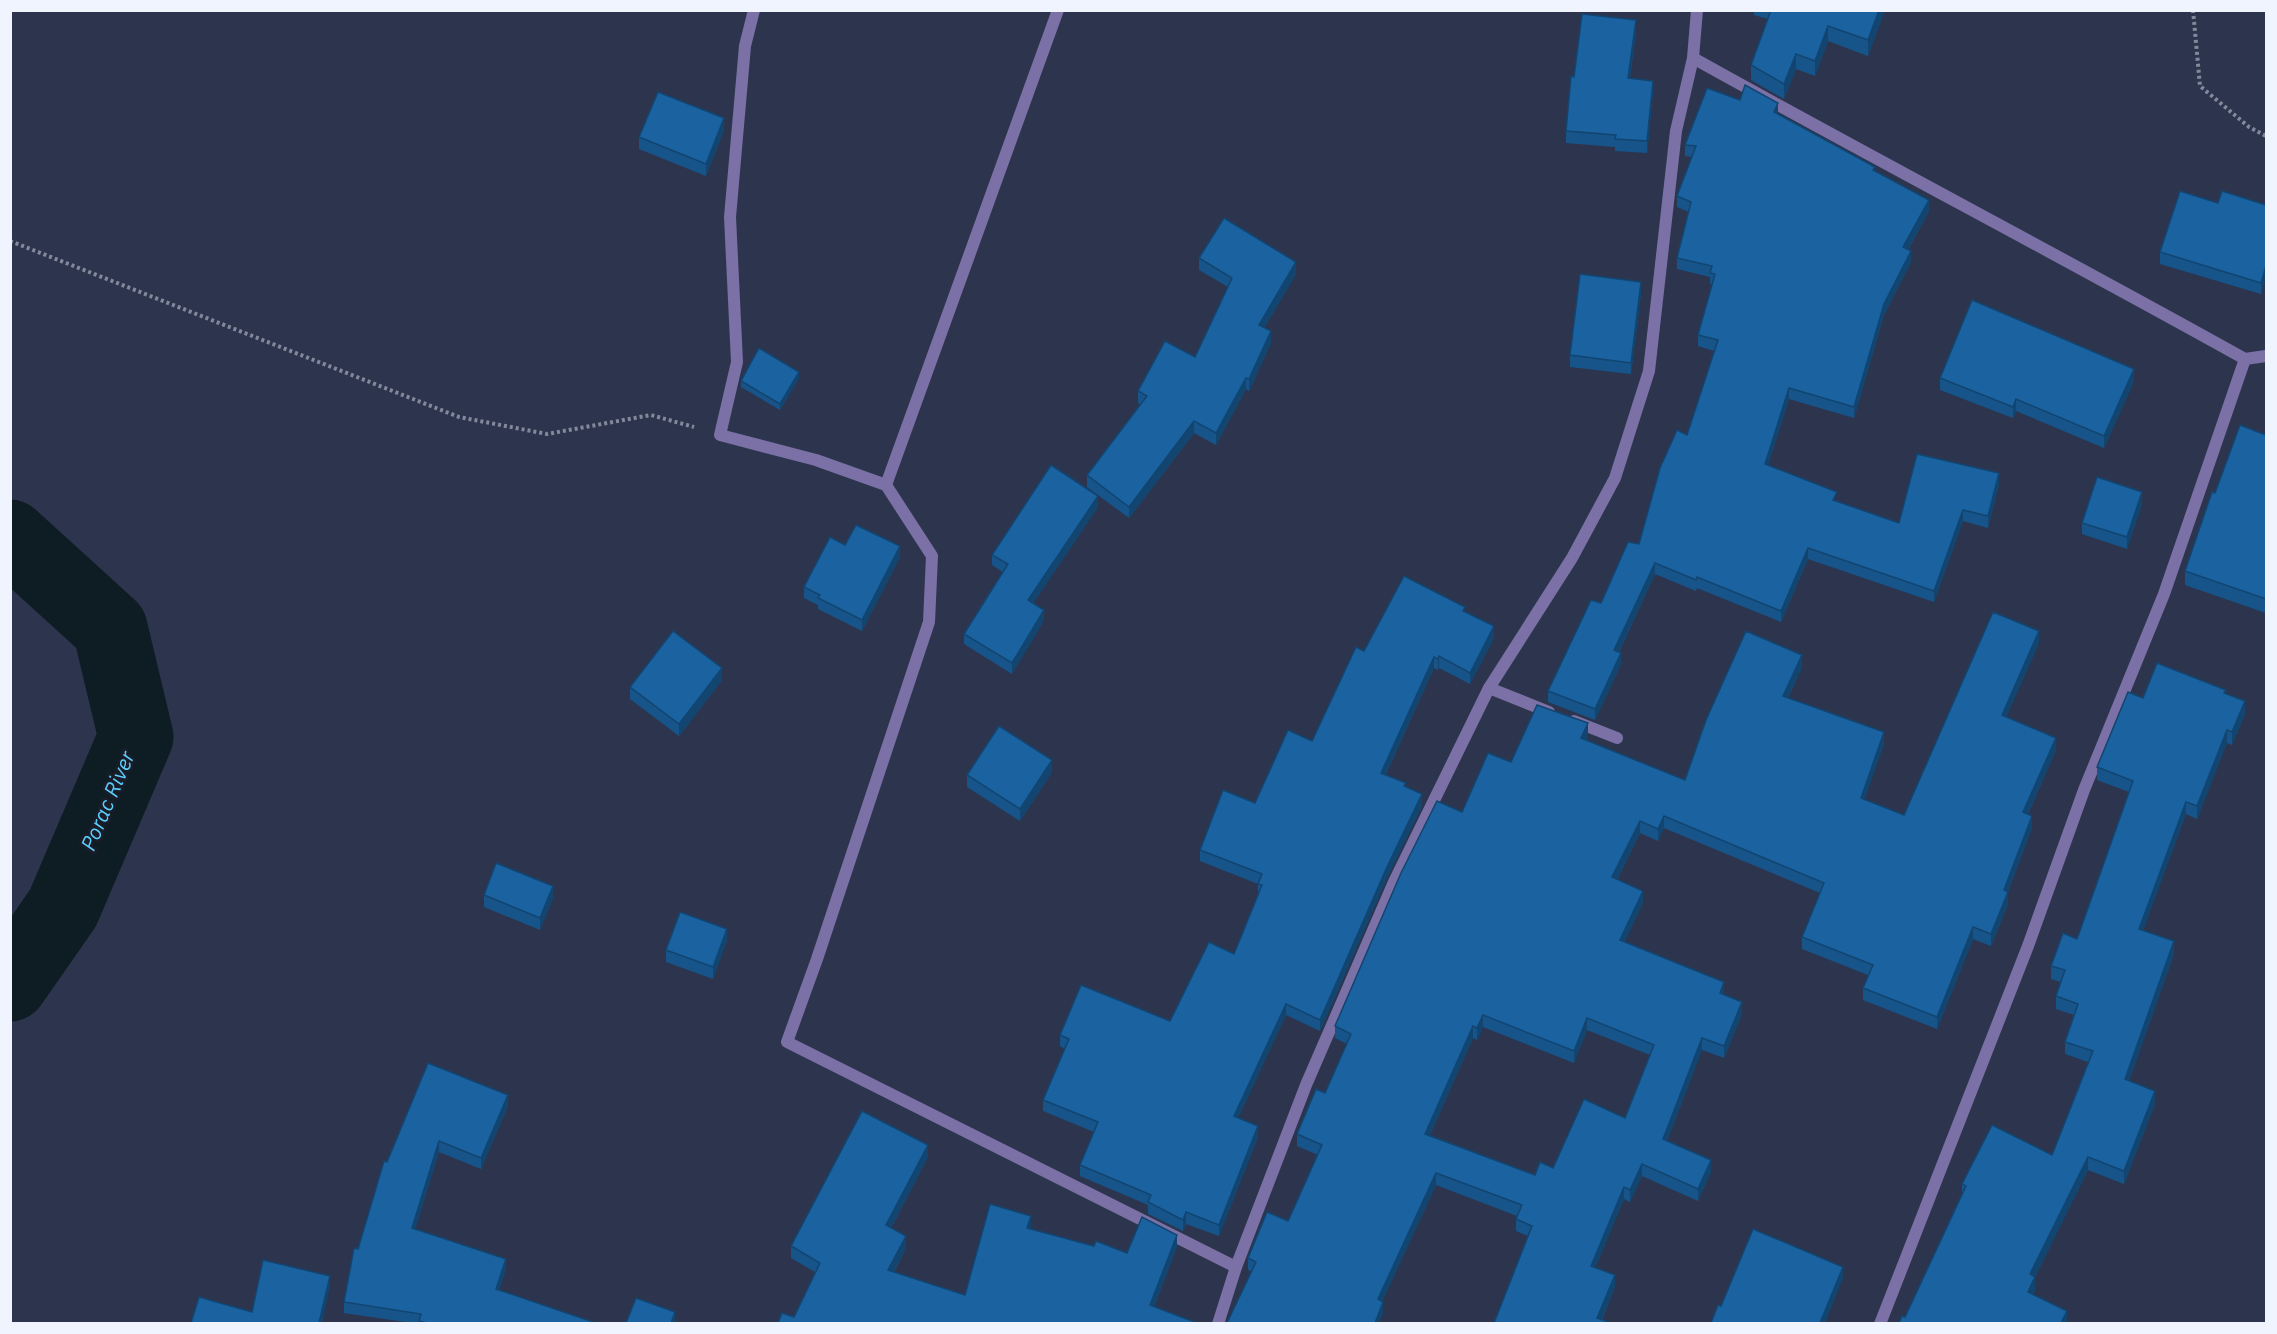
<svg xmlns="http://www.w3.org/2000/svg" width="2277" height="1334" viewBox="0 0 2277 1334" font-family="'IBM Plex Sans',sans-serif">
<style>
.lines{fill:none;stroke-linecap:round;stroke-linejoin:round}
.river{stroke:#0e1d24;stroke-width:75}
.path{stroke:#83899b;stroke-width:4;stroke-dasharray:3 3;stroke-linecap:butt}
.street{stroke:#7b71a6;stroke-width:12}
.wall{fill:#16548a;fill-rule:evenodd}
.shaded-wall{fill:#124570}
.building{fill:#1a62a0;stroke:#124570;stroke-width:1.5;fill-rule:evenodd}
.labels{text-anchor:middle;stroke-width:6;stroke-linejoin:round;paint-order:stroke}
.water-label{font-size:21px;font-style:italic;fill:#5ccefb;stroke:#191d29}
</style>
<rect width="100%" height="100%" fill="#2d354e"/>
<g class="lines">
<path class="river" d="M10,537L110,628L136,737L63,908L10,984"/>
<g class="path">
<path d="M2193,10L2200,86L2249,127L2266,136"/>
<path d="M10,241L459,417L547,434L651,415L694,427"/>
</g>
<g class="street">
<path d="M754,10L745,46L730,217L737,362L720,435L816,460L886,485L932,556L929,622L817,959L787,1042L1236,1267"/>
<path d="M1693,58C1876,160 2062,257 2245,359L2266,356"/>
<path d="M886,485L1058,10"/>
<path d="M1489,688L1549,712"/>
<path d="M1574,721L1617,738"/>
<path d="M1218,1324L1236,1267L1306,1085L1394,882L1489,688L1572,558L1615,478L1649,371L1676,131L1693,58L1697,10"/>
<path d="M1880,1324L2028,946L2084,790L2164,594L2245,359"/>
</g>
</g>
<g class="wall">
<path d="M1754,10H1885L1868,56L1828,41L1815,76L1796,69L1784,99L1751,80V65L1768,19L1754,15Z"/>
<path d="M1636,32L1630,78L1653,92L1647,153L1615,151V147L1566,143V131L1574,77Z"/>
<path d="M1778,114L1875,171L1929,211L1908,250L1911,262L1884,315L1854,418L1789,399L1768,465L1837,501L1899,523L1999,484L1988,528L1963,521L1934,602L1808,559L1781,622L1697,588L1696,591L1655,574L1619,652L1621,664L1595,720L1548,702V691L1601,603L1639,544L1687,435L1714,351L1698,346V335L1712,284H1710V277L1677,269V258L1689,212L1677,207V196L1692,157L1685,156V145Z"/>
<path d="M724,130L706,176L639,149V137Z"/>
<path d="M2218,203L2266,205L2261,294L2160,264V252Z"/>
<path d="M1199,258L1296,274L1264,328L1271,343L1249,391L1246,389L1216,445L1194,433L1129,518L1087,487V475L1140,404L1138,403V391L1195,357L1228,287L1199,270Z"/>
<path d="M1641,293L1631,374L1570,367V355Z"/>
<path d="M799,378L780,410L741,387V381Z"/>
<path d="M1940,378L2134,381L2104,448L2016,411L2013,418L1940,390Z"/>
<path d="M2266,435V613L2185,585V571L2215,493Z"/>
<path d="M2142,504L2127,549L2082,534V523Z"/>
<path d="M1098,507L1033,603L1044,620L1012,674L964,644V634L1003,572L992,565V555Z"/>
<path d="M845,545L900,557L862,631L818,609V605L804,598V587Z"/>
<path d="M1465,612L1494,638L1470,684L1439,668L1438,670L1434,668L1386,774L1406,786L1422,806L1387,878L1320,1031L1286,1015L1238,1118L1258,1137L1219,1236L1186,1224L1183,1231L1148,1214V1205L1080,1176V1165L1094,1132L1043,1111V1100L1065,1049L1060,1046V1035L1170,1021L1234,954L1258,895V884L1200,861V850L1255,803L1312,741L1364,651Z"/>
<path d="M2039,643L2006,717L2056,750L2028,814L2032,828L2008,892V904L1991,946L1973,939L1937,1029L1863,1000V988L1868,975L1802,949V937L1820,893L1664,828L1658,841L1640,833L1617,880L1643,903L1624,942L1724,994V995L1742,1014L1724,1058L1702,1050L1667,1141L1711,1172L1698,1201L1642,1176L1630,1202L1624,1199L1595,1267L1615,1287L1602,1320L1494,1323L1528,1236L1516,1231V1219L1517,1216L1436,1185L1382,1301L1383,1314L1248,1270V1258L1288,1221L1318,1155L1297,1146V1134L1325,1093L1347,1044L1335,1038V1026L1462,812L1511,762L1588,735L1586,740L1685,780L1802,667L1788,698L1884,744L1864,799L1904,815ZM1483,1027L1574,1063L1587,1030L1650,1055L1625,1118L1553,1168L1535,1175L1430,1135L1473,1038L1477,1040Z"/>
<path d="M722,680L679,736L630,699V687Z"/>
<path d="M2226,694L2245,714L2232,745L2227,743L2197,819L2186,814L2143,930L2174,954L2129,1081L2155,1104L2124,1184L2088,1170L2035,1277V1290L2033,1295L2067,1323H1899L1905,1317L1962,1193V1184L2052,1155L2088,1062L2065,1054V1042L2074,1015L2056,1009V996L2061,982L2051,979V966L2077,939L2129,792L2097,780V767L2143,698Z"/>
<path d="M1052,772L1020,821L967,787V775Z"/>
<path d="M484,895L553,898L540,930L484,907Z"/>
<path d="M727,940L713,979L666,962V950Z"/>
<path d="M508,1106L481,1169L439,1152L415,1229L506,1269L499,1290L596,1323H412L344,1313V1302L358,1249L387,1162Z"/>
<path d="M928,1157L891,1228L906,1248L894,1272L965,1295L1031,1228V1229L1094,1246L1127,1253L1177,1247L1154,1307L794,1317L815,1272L791,1258V1246Z"/>
</g>
<g class="shaded-wall">
<path d="M1879,10H1885L1868,56V40Z"/>
<path d="M1636,20V32L1628,90V78Z"/>
<path d="M1828,26V41L1815,76V61Z"/>
<path d="M1796,54V69L1784,99V84Z"/>
<path d="M1653,81V92L1647,153V141Z"/>
<path d="M1778,103V114L1774,112Z"/>
<path d="M724,118V130L706,176V164Z"/>
<path d="M1929,200V211L1903,258V247Z"/>
<path d="M1911,251V262L1884,315L1854,418V407L1884,304Z"/>
<path d="M1296,262V274L1259,337V325Z"/>
<path d="M2266,266V277L2261,294V283Z"/>
<path d="M1641,282V293L1631,374V363Z"/>
<path d="M1271,331V343L1249,391V379Z"/>
<path d="M2134,369V381L2104,448V436Z"/>
<path d="M799,372V378L780,410V404Z"/>
<path d="M1246,378V389L1216,445V433Z"/>
<path d="M1789,388V399L1765,475V464Z"/>
<path d="M2016,399V411L2013,418V407Z"/>
<path d="M1194,421V433L1129,518V507Z"/>
<path d="M1999,473V484L1988,528V516Z"/>
<path d="M2142,492V504L2127,549V537Z"/>
<path d="M1098,496V507L1028,611V600Z"/>
<path d="M1963,510V521L1934,602V591Z"/>
<path d="M900,546V557L862,631V620Z"/>
<path d="M1808,548V559L1781,622V611Z"/>
<path d="M1655,563V574L1614,661V650Z"/>
<path d="M1044,610V620L1012,674V663Z"/>
<path d="M1494,626V638L1470,684V673Z"/>
<path d="M2039,631V643L2002,727V715Z"/>
<path d="M1621,653V664L1595,720V709Z"/>
<path d="M1802,655V667L1783,708V696Z"/>
<path d="M1439,656V668L1438,670V659Z"/>
<path d="M1434,657V668L1381,784V773Z"/>
<path d="M722,668V680L679,736V724Z"/>
<path d="M2245,701V714L2232,745V732Z"/>
<path d="M1588,723V735L1581,750V738Z"/>
<path d="M2227,730V743L2197,819V806Z"/>
<path d="M1884,732V744L1861,810V798Z"/>
<path d="M2056,738V750L2023,824V812Z"/>
<path d="M1052,760V772L1020,821V809Z"/>
<path d="M1422,794V806L1387,878L1320,1031V1020L1387,867Z"/>
<path d="M2186,802V814L2139,942V929Z"/>
<path d="M1664,816V828L1658,841V829Z"/>
<path d="M2032,816V828L2004,902V890Z"/>
<path d="M1640,821V833L1612,889V877Z"/>
<path d="M553,886V898L540,930V918Z"/>
<path d="M1643,891V903L1620,952V940Z"/>
<path d="M2008,892V904L1991,946V934Z"/>
<path d="M1973,927V939L1937,1029V1017Z"/>
<path d="M727,929V940L713,979V967Z"/>
<path d="M2174,941V954L2125,1092V1079Z"/>
<path d="M1724,982V994L1720,1005V993Z"/>
<path d="M1742,1002V1014L1724,1058V1046Z"/>
<path d="M1286,1004V1015L1234,1127V1116Z"/>
<path d="M1483,1015V1027L1477,1040V1028Z"/>
<path d="M1587,1018V1030L1574,1063V1051Z"/>
<path d="M1473,1026V1038L1425,1146V1134Z"/>
<path d="M1702,1038V1050L1663,1151V1139Z"/>
<path d="M2155,1091V1104L2124,1184V1171Z"/>
<path d="M508,1095V1106L481,1169V1158Z"/>
<path d="M1258,1126V1137L1219,1236V1225Z"/>
<path d="M439,1141V1152L412,1239V1228Z"/>
<path d="M928,1145V1157L886,1237V1225Z"/>
<path d="M2088,1157V1170L2035,1277V1290L2028,1305V1292L2030,1274Z"/>
<path d="M1711,1160V1172L1698,1201V1189Z"/>
<path d="M1642,1164V1176L1630,1202V1190Z"/>
<path d="M1436,1173V1185L1378,1311V1299Z"/>
<path d="M1624,1187V1199L1591,1278V1266Z"/>
<path d="M1186,1212V1224L1183,1231V1220Z"/>
<path d="M1031,1216V1228L1027,1240V1228Z"/>
<path d="M1177,1235V1247L1150,1317V1305Z"/>
<path d="M906,1236V1248L888,1282V1270Z"/>
<path d="M506,1259V1269L496,1300V1289Z"/>
<path d="M1843,1267V1278L1825,1323H1820Z"/>
<path d="M1615,1275V1287L1600,1323L1597,1318Z"/>
<path d="M330,1276V1286L322,1323H319Z"/>
<path d="M1383,1302V1314L1379,1323H1375Z"/>
<path d="M2067,1311V1323H2061Z"/>
<path d="M675,1312V1323H670Z"/>
</g>
<g class="building">
<path d="M1771,10H1879L1868,40L1828,26L1815,61L1796,54L1784,84L1751,65Z"/>
<path d="M1582,14L1636,20L1628,78L1653,81L1647,141L1615,139L1616,135L1566,131L1571,76L1574,77Z"/>
<path d="M1745,85L1778,103L1774,112L1875,167L1873,170L1929,200L1903,247L1911,251L1884,304L1854,407L1789,388L1765,464L1837,492L1833,500L1899,523L1917,454L1999,473L1988,516L1963,510L1934,591L1808,548L1781,611L1697,577L1696,580L1655,563L1614,650L1621,653L1595,709L1548,691L1591,600L1601,603L1628,542L1639,544L1660,468L1677,430L1687,435L1718,340L1698,335L1715,274L1710,273L1712,266L1677,258L1691,202L1677,196L1696,146L1685,145L1707,88L1740,100Z"/>
<path d="M658,92L724,118L706,164L639,137Z"/>
<path d="M2180,191L2218,203L2222,191L2266,205V266L2261,283L2160,252Z"/>
<path d="M1224,218L1296,262L1259,325L1271,331L1249,379L1246,378L1216,433L1194,421L1129,507L1087,475L1147,396L1138,391L1165,341L1195,357L1232,278L1199,258Z"/>
<path d="M1580,274L1641,282L1631,363L1570,355Z"/>
<path d="M1972,300L2134,369L2104,436L2016,399L2013,407L1940,378Z"/>
<path d="M759,348L799,372L780,404L741,381Z"/>
<path d="M2240,425L2266,435V599L2185,571L2212,492L2215,493Z"/>
<path d="M1051,465L1098,496L1028,600L1044,610L1012,663L964,634L1008,564L992,555Z"/>
<path d="M2097,477L2142,492L2127,537L2082,523Z"/>
<path d="M856,525L900,546L862,620L818,598L820,595L804,587L830,537L845,545Z"/>
<path d="M1404,576L1465,607L1463,611L1494,626L1470,673L1439,656L1438,659L1434,657L1381,773L1406,783L1404,786L1422,794L1387,867L1320,1020L1286,1004L1234,1116L1258,1126L1219,1225L1186,1212L1183,1220L1148,1202L1151,1195L1080,1165L1098,1122L1043,1100L1069,1039L1060,1035L1081,985L1170,1021L1209,942L1234,954L1262,885L1258,884L1262,874L1200,850L1223,790L1255,803L1288,730L1312,741L1356,647L1364,651Z"/>
<path d="M1993,612L2039,631L2002,715L2056,738L2023,812L2032,816L2004,890L2008,892L1991,934L1973,927L1937,1017L1863,988L1873,965L1802,937L1824,883L1664,816L1658,829L1640,821L1612,877L1643,891L1620,940L1724,982L1720,993L1742,1002L1724,1046L1702,1038L1663,1139L1711,1160L1698,1189L1642,1164L1630,1190L1624,1187L1591,1266L1615,1275L1597,1318L1611,1323H1494L1532,1226L1516,1219L1522,1205L1436,1173L1378,1299L1383,1302L1375,1323H1227L1256,1262L1248,1258L1267,1212L1288,1221L1322,1145L1297,1134L1316,1089L1325,1093L1351,1034L1335,1026L1401,873L1437,801L1462,812L1488,753L1511,762L1537,705L1588,723L1581,738L1685,780L1706,720L1746,631L1802,655L1783,696L1884,732L1861,798L1904,815ZM1483,1015L1574,1051L1587,1018L1654,1045L1625,1118L1584,1099L1553,1168L1540,1162L1535,1175L1425,1134L1473,1026L1477,1028Z"/>
<path d="M673,631L722,668L679,724L630,687Z"/>
<path d="M2157,663L2226,690L2224,693L2245,701L2232,732L2227,730L2197,806L2186,802L2139,929L2174,941L2125,1079L2155,1091L2124,1171L2088,1157L2030,1274L2035,1277L2028,1292L2067,1311L2061,1323H1899L1902,1316L1905,1317L1966,1186L1962,1184L1992,1125L2052,1155L2093,1051L2065,1042L2078,1004L2056,996L2065,970L2051,966L2063,933L2077,939L2133,781L2097,767L2128,692L2143,698Z"/>
<path d="M999,726L1052,760L1020,809L967,775Z"/>
<path d="M496,863L553,886L540,918L484,895Z"/>
<path d="M680,912L727,929L713,967L666,950Z"/>
<path d="M428,1063L508,1095L481,1158L439,1141L412,1228L506,1259L496,1289L596,1323H427L419,1321L421,1314L344,1302L354,1248L358,1249L384,1161L387,1162Z"/>
<path d="M862,1111L928,1145L886,1225L906,1236L888,1270L965,1295L990,1204L1031,1216L1027,1228L1094,1246L1096,1241L1127,1253L1142,1217L1177,1235L1150,1305L1197,1323H778L782,1313L794,1317L820,1263L791,1246Z"/>
<path d="M1753,1229L1843,1267L1820,1323H1711L1718,1305L1721,1306Z"/>
<path d="M263,1260L330,1276L319,1323H191L199,1297L252,1312Z"/>
<path d="M636,1298L675,1312L671,1323H626Z"/>
</g>
<g class="labels">
<g class="water-label">
<text transform="translate(108 801) rotate(-67)" y="7">Porac River</text>
</g>
</g>
<rect width="2277" height="1334" fill="none" stroke="#f0f4fe" stroke-width="24"/>
</svg>
